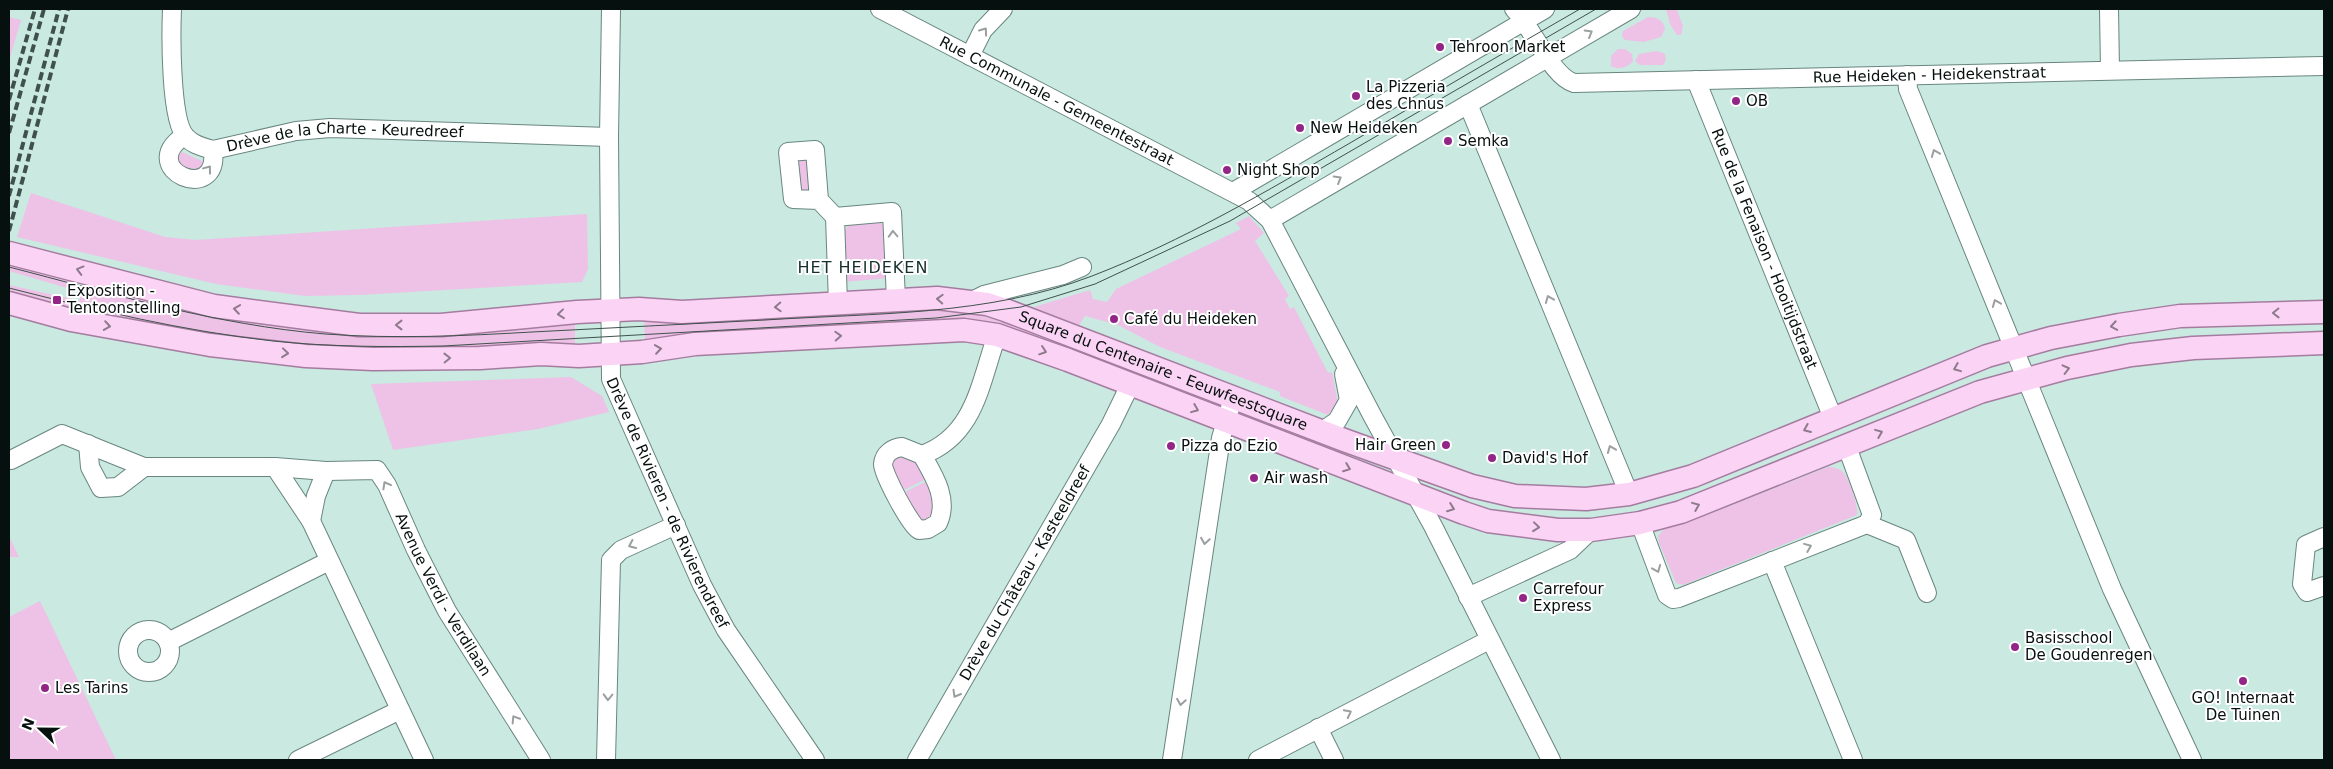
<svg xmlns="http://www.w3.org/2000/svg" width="2333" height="769" viewBox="0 0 2333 769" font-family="'DejaVu Sans',sans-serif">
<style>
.green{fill:#eec2e6}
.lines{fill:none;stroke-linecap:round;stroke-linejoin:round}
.minor-casing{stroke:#69867f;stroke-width:20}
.major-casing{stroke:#a47c9f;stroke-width:25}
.minor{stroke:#fff;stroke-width:18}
.major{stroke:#fbd3f4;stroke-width:22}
.tram{stroke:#40514d;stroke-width:1}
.rail{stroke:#40514d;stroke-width:4;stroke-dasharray:8 4;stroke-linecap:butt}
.oneway{stroke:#9b9f9f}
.oneway2{stroke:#8d7b8c}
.poi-dot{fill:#922586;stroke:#fff;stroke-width:2}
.labels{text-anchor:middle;stroke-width:4;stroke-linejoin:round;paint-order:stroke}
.poi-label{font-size:15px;fill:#06100e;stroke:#fff;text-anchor:start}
.street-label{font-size:15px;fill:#06100e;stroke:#fff}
.neighbourhood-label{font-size:16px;letter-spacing:1px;fill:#16302b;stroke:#fff}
</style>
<rect width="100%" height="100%" fill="#c9e9e1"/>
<g class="green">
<path d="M1666,9L1677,10L1683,26L1681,35H1677L1670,24Z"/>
<path d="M9,17L21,20L9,61Z"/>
<path d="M1648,17C1657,17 1663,20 1665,29L1661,37L1644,42L1625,40L1622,36L1623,31Z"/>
<path d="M1618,49H1625L1632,54L1633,61C1628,68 1618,70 1611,66V56Z"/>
<path d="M1657,51L1665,54L1666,60L1663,65H1640L1635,61L1639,54Z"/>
<path d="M180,151L204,162L201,169L183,171L177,157Z"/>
<path d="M810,158L814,191L799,193L796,159Z"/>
<path d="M31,193L165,237L196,240L587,214L588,269L582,282L359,295L305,296L216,284L17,237Z"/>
<path d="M1249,216L1264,233L1255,241L1289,296L1285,299L1290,309L1294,307L1328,373L1332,372L1338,403L1328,415L1280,396V392L1160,347L1118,325L1085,316L1076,330L1024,310L1090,290L1093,299L1107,302L1116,289L1241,229L1236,223Z"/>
<path d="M877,221L884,225L890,278L843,282C843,265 838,236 850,223Z"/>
<path d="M9,262L77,278L74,290L9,271Z"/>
<path d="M85,280L458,333L531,328L575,321V347L412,351L243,341L76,313Z"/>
<path d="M9,285L72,299L68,311L9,293Z"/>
<path d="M945,307L984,315L1070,345L1068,351L1014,332L645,343L644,319Z"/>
<path d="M571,377L602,396L609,412L538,429L393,450L371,384Z"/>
<path d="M902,456L917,462L926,479L902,491C896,479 883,462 902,456Z"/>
<path d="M1828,467C1833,467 1839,468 1843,472C1849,478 1859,508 1857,515L1683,585L1676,583L1659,543L1658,536L1664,529L1712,513Z"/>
<path d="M927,481L934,498L932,517L928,521L919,520L903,493Z"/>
<path d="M9,536L19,557H9Z"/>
<path d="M40,601L116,760H9V617Z"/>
</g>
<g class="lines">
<defs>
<g id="minor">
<path id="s1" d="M172,9C171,33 170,121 186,137C193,145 203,147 213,150L296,131L330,128L609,137"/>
<path id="s2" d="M611,9L609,137L611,379L702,585L726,630L815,760"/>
<path id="s3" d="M880,9L1249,201L1270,220L1373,417L1433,526L1551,760"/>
<path id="s4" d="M1514,9C1532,27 1552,77 1574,83L2324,66"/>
<path d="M2109,9L2110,70"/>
<path d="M970,56L983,30L1003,9"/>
<path d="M1907,75L1908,89L2112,589L2192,760"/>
<path id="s5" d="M1696,80L1833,418"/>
<path d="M1468,104L1629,494"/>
<path d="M184,136C135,169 220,206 213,150"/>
<path d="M1233,192L1545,9"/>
<path d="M819,200L793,199L788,152L815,150L819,200L835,217"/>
<path d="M1270,220L1631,9"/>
<path d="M972,301L984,295L1063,275L1082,267"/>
<path d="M838,303L835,217L892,212L896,300"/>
<path d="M1321,432L1337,421L1349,400L1344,374"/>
<path d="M88,444L90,467L101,488L118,487L144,467"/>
<path d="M922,455C934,476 949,499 938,523L928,529L919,530C910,525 883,474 883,464C884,453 893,448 902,447L922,455C975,436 980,383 997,335"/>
<path id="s6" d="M11,460L62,434L144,467H275L326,471L377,470L387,485L416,550L447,611L541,760"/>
<path d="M275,467L311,521L424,760"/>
<path d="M311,521L316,496L326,471"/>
<path d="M1640,523L1667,595L1673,599L1679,598L1867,524L1872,515L1847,447"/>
<path d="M1867,524L1906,540L1927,593"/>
<path d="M2324,537L2306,545L2302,584L2307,592L2324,586"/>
<path d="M1772,561L1853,760"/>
<path d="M1468,597L1570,550L1591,530"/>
<circle cx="149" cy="651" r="21"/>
<path d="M168,642L329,561"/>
<path d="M1318,728L1334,760"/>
<path d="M298,760L400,710"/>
<path d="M606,760L611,560L621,550L676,525"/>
<path id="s7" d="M917,760L1111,424L1131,383"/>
<path d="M1172,760L1221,438L1233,398"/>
<path d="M1258,760L1489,640"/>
</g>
<g id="major">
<path id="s8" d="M9,253L214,306L359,325H441L577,312L639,309L682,312L937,298L987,304L1005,310L1344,440L1472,486L1515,496L1586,499L1629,494L1693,476L1987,356L2051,338L2119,325L2180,316L2324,312"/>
<path d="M9,303L71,320L210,345L306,356L373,359L480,358L541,354L579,356L642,352L695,344L964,330L997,335L1068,360L1464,513L1488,521L1558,530H1591L1640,523L1681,512L1980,392L2067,368L2131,355L2193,348L2324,343"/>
</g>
</defs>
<use href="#minor" class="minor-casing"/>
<use href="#major" class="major-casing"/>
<use href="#minor" class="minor"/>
<use href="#major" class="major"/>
<g class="tram">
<path d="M9,267C113,294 217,325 325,334C394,339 463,336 532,332C610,328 687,324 765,320C874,313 988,316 1092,276C1183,241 1267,191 1350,143C1427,98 1503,53 1580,9"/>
<path d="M9,288C96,310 183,331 273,341C329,347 386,347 443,346L936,318L1021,307L1095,284L1230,221L1596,9"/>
</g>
<g class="rail">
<path d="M9,100L35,9"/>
<path d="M9,133L44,9"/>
<path d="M9,196L59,9"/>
<path d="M9,231L68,9"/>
</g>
</g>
<defs><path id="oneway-chevron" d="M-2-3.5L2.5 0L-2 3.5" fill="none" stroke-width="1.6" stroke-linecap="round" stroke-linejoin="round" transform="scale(1.25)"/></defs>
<g class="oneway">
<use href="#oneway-chevron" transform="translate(984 31) rotate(-54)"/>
<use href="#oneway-chevron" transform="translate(1589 33) rotate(-30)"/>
<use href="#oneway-chevron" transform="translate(1935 153) rotate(-112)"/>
<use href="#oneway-chevron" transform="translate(208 169) rotate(-53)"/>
<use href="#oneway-chevron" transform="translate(1338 179) rotate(-30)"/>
<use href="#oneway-chevron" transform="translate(893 234) rotate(-92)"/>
<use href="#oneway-chevron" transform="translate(1549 299) rotate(-112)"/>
<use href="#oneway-chevron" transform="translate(1996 303) rotate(-112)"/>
<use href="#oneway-chevron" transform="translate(1611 449) rotate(-112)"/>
<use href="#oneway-chevron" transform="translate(386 485) rotate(-119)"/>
<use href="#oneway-chevron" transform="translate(1205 541) rotate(99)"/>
<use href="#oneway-chevron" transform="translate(632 545) rotate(155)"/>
<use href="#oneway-chevron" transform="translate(1808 547) rotate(-22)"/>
<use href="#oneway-chevron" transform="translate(1657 569) rotate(68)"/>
<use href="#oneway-chevron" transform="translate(956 694) rotate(120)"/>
<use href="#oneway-chevron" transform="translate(608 697) rotate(91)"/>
<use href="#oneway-chevron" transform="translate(1181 702) rotate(99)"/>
<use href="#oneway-chevron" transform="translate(1348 713) rotate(-27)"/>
<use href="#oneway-chevron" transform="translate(515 719) rotate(-122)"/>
</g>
<g class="oneway2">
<use href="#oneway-chevron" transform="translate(80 270) rotate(-165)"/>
<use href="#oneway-chevron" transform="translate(940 299) rotate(-177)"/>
<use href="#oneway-chevron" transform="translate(778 307) rotate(177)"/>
<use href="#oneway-chevron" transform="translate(237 309) rotate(-172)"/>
<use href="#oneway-chevron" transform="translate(2276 313) rotate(179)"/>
<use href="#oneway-chevron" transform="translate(561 314) rotate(174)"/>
<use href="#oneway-chevron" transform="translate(399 325) rotate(-180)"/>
<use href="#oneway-chevron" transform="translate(107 326) rotate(9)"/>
<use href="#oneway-chevron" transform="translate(2114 326) rotate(170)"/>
<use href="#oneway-chevron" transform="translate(838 336) rotate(-3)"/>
<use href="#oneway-chevron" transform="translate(658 349) rotate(-8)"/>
<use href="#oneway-chevron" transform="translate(1043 351) rotate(19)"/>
<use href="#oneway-chevron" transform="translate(285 353) rotate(6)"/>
<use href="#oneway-chevron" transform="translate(447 358) rotate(-1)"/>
<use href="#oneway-chevron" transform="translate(1957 368) rotate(158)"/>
<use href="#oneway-chevron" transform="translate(2066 369) rotate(-14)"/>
<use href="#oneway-chevron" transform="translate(1195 409) rotate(22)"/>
<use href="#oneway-chevron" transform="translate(1807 429) rotate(157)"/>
<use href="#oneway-chevron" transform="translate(1879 433) rotate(-22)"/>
<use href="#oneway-chevron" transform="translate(1347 468) rotate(21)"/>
<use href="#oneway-chevron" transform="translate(1696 506) rotate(-22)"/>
<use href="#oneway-chevron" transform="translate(1451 508) rotate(21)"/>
<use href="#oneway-chevron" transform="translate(1536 527) rotate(6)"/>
</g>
<g class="poi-dot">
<circle cx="1440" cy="47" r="5"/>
<circle cx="1356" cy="96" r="5"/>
<circle cx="1736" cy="101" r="5"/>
<circle cx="1300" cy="128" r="5"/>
<circle cx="1448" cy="141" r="5"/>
<circle cx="1227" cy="170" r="5"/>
<rect x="52" y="295" width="10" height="10" rx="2.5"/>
<circle cx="1114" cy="319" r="5"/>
<circle cx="1446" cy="445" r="5"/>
<circle cx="1171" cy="446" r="5"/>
<circle cx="1492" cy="458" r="5"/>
<circle cx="1254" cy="478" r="5"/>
<circle cx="1523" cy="598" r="5"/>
<circle cx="2015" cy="647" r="5"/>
<circle cx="2243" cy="681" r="5"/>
<circle cx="45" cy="688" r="5"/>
</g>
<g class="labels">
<g class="poi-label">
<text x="1450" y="52">Tehroon Market</text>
<text x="1366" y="92">La Pizzeria<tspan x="1366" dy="17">des Chnus</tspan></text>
<text x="1746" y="106">OB</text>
<text x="1310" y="133">New Heideken</text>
<text x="1458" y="146">Semka</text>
<text x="1237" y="175">Night Shop</text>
<text x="67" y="296">Exposition -<tspan x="67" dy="17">Tentoonstelling</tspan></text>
<text x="1124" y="324">Café du Heideken</text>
<text x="1436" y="450" text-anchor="end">Hair Green</text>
<text x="1181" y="451">Pizza do Ezio</text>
<text x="1502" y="463">David's Hof</text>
<text x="1264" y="483">Air wash</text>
<text x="1533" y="594">Carrefour<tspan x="1533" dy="17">Express</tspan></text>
<text x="2025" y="643">Basisschool<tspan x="2025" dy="17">De Goudenregen</tspan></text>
<text x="55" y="693">Les Tarins</text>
<text x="2243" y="703" text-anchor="middle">GO! Internaat<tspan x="2243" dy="17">De Tuinen</tspan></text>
</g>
<g class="street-label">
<text dy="5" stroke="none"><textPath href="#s4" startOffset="452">Rue Heideken - Heidekenstraat</textPath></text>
<text dy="5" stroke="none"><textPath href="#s3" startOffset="199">Rue Communale - Gemeentestraat</textPath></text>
<text dy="5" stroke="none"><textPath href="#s1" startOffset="294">Drève de la Charte - Keuredreef</textPath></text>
<text dy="5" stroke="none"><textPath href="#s5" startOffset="182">Rue de la Fenaison - Hooitijdstraat</textPath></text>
<text dy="5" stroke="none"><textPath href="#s8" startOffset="1176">Square du Centenaire - Eeuwfeestsquare</textPath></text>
<text dy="5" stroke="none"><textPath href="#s2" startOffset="506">Drève de Rivieren - de Rivierendreef</textPath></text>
<text dy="5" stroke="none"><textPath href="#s7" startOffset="216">Drève du Château - Kasteeldreef</textPath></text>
<text dy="5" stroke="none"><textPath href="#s6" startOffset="520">Avenue Verdi - Verdilaan</textPath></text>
</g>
<g class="neighbourhood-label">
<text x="863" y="273">HET HEIDEKEN</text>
</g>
</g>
<rect width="2333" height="769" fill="none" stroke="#06100e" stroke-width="20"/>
<g transform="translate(40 729) rotate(292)" stroke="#ffffff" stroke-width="4" paint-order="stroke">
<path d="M0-4L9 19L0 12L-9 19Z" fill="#06100e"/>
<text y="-8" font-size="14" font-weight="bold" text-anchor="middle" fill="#06100e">N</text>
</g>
</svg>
